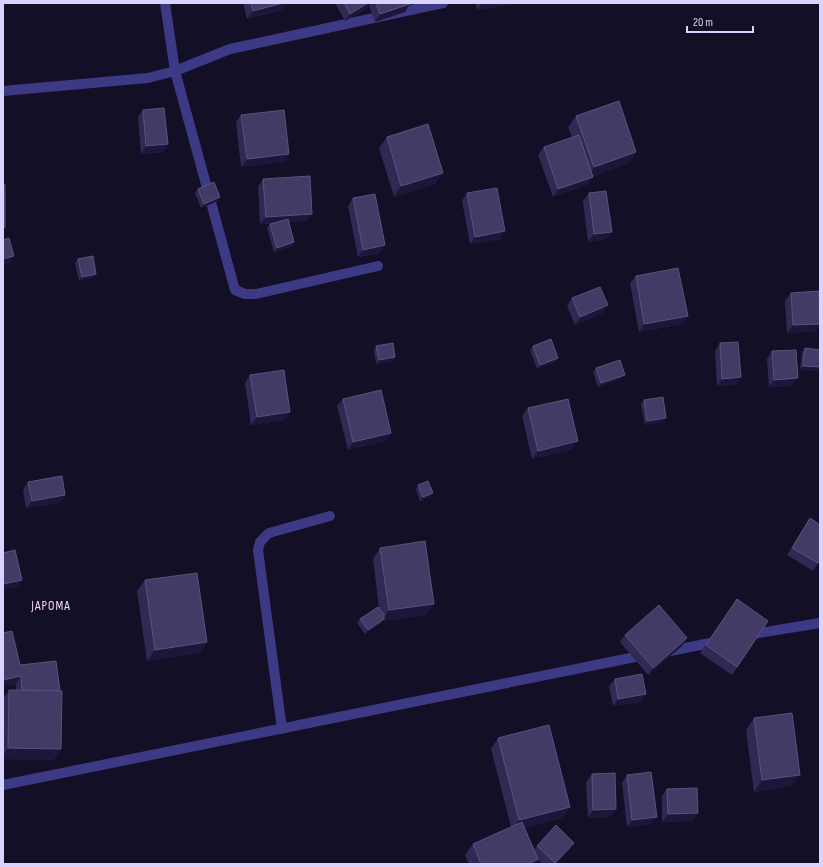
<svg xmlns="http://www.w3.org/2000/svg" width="823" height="867" viewBox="0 0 823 867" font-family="'Sofia Sans Condensed',sans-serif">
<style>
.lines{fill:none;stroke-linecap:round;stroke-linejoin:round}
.street{stroke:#3d3a85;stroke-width:10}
.wall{fill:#312854}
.shaded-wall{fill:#1d163a}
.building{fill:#433a66;stroke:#5a527e}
.labels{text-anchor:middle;stroke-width:3;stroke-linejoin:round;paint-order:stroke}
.quarter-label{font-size:13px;letter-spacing:1px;fill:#ffd6f0;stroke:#130f26}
</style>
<rect width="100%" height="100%" fill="#130f26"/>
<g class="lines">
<g class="street">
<path d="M165,3L175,71L235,290L245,294H256L378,266"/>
<path d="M3,91L148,78L175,71L230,49L443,3"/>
<path d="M747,635L820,623"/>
<path d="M665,652L720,641"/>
<path d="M282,729L258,550L260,542L269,533L330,516"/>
<path d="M3,785L645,655"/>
</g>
</g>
<g class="wall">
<path d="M243,3H286L281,10L247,19Z"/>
<path d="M335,3H410L405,12L375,22L369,5L367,8L345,21Z"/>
<path d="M476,3H519L477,10Z"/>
<path d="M143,110L168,144L163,152L141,154L138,117Z"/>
<path d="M241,115L289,154L284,162L241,167L236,122Z"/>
<path d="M576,116L636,152L629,163L593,176L588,184L553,197L538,155L544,147L572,137L568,127Z"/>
<path d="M387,137L435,184L394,197L379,148Z"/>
<path d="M263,179L307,221L289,222L294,242L292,246L274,252L267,228L270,224H273H260L258,187Z"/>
<path d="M198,189L220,197L218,201L201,208L195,193Z"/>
<path d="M467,193L500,239L470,244L462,201Z"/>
<path d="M589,193L606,239L588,242L583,201Z"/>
<path d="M353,198L380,253L358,257L348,206Z"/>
<path d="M78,259L94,277L79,281L75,263Z"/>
<path d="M636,276L688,316L682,324L639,332L630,283Z"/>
<path d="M791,293L816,331L787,333L785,301Z"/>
<path d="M572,298L603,313L575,325L567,306Z"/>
<path d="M720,343L741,377L736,385L717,386L715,351Z"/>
<path d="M376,346L395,357L393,361L376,364L374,350Z"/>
<path d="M533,346L558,358L555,362L537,369L530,350Z"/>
<path d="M805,348L820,350V371L800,370L802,352Z"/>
<path d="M772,351L792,386L769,387L767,359Z"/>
<path d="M596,368L625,375L622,378L598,387L593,372Z"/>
<path d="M250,375L285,420L251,425L245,383Z"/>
<path d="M343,399L386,441L348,450L337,406Z"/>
<path d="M644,400L663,422L645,425L641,404Z"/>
<path d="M528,408L572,449L532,459L522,416Z"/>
<path d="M28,482L65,495L59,503L26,508L23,490Z"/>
<path d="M418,485L430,497L420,501L416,489Z"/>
<path d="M810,518L820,560L813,571L787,555Z"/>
<path d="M380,548L426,615L382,621L381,623L365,634L357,623L360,619L379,609L373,559Z"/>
<path d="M145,580L207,642L200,653L147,661L137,591Z"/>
<path d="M737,599L768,621L732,675L700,653Z"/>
<path d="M3,633L20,665L54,760L3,759V699L9,690H16V684L3,687Z"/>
<path d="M625,635L682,646L648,675L620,642Z"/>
<path d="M615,679L646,694L640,702L613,706L609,686Z"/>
<path d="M754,718L792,786L754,792L746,730Z"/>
<path d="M498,738L570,807L562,818L524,828L534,850L537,846L574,843L569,850L556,864H543L538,860L535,864H469L465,855L473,844L511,827L491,749Z"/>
<path d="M592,774L616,809L611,817L588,818L586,782Z"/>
<path d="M627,775L657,817L651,824L627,827L622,783Z"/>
<path d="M667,789L693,821L662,822V796Z"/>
</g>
<g class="shaded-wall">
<path d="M283,3H286L281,10L247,19L253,11Z"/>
<path d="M368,3H371L367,8L345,21L350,14Z"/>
<path d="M482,3H519L477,10Z"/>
<path d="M410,4L405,12L375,22L380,14Z"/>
<path d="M168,144L163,152L141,154L146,146Z"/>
<path d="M636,152L629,163L586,178L594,167Z"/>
<path d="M289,154L284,162L241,167L247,159Z"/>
<path d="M443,173L435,184L394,197L401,186Z"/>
<path d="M593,177L588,184L553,197L558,189Z"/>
<path d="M220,197L218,201L201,208L204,204Z"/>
<path d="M312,214L307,221L260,224L266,217Z"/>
<path d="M505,231L500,239L470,244L475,237Z"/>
<path d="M612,232L606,239L588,242L594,234Z"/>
<path d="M294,242L292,246L274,252L277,248Z"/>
<path d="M385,245L380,253L358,257L363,250Z"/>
<path d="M14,256L9,264L3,266V259Z"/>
<path d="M96,274L94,277L79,281L82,277Z"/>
<path d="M608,305L603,313L575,325L580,317Z"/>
<path d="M688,316L682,324L639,332L644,324Z"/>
<path d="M820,324V325L816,331L787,333L793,325Z"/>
<path d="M395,357L393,361L376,364L379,360Z"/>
<path d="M558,358L555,362L537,369L540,365Z"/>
<path d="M803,366L820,367V371L800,370Z"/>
<path d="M625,375L622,378L598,387L601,383Z"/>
<path d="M741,377L736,385L717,386L722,379Z"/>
<path d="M798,378L792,386L769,387L774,380Z"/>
<path d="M290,412L285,420L251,425L257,417Z"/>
<path d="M666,418L663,422L645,425L647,421Z"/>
<path d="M391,433L386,441L348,450L353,442Z"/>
<path d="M578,441L572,449L532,459L538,451Z"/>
<path d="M433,493L430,497L420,501L423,497Z"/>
<path d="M65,495L59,503L26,508L32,501Z"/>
<path d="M22,580L17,587L3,590V584Z"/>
<path d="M434,604L426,615L382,621L381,623L365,634L368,630L382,620L389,610Z"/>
<path d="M687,638L682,646L648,675L653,668Z"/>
<path d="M207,642L200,653L147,661L155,650Z"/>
<path d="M21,676L16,684L3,687V680Z"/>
<path d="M646,694L640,702L613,706L618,699Z"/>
<path d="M8,748L61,749L54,760L3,759V755Z"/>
<path d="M800,775L792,786L754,792L762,780Z"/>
<path d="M570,807L562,818L511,831L519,820Z"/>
<path d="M616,809L611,817L588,818L593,810Z"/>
<path d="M698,813L693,821L662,822L668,814Z"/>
<path d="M657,817L651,824L627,827L632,820Z"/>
<path d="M574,843L569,850L556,864H554Z"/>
<path d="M538,859L535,864H528Z"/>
</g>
<g class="building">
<path d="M251,3H283L253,11Z"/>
<path d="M344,3H368L350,14Z"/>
<path d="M376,3H410V4L380,14Z"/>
<path d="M619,101L636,152L594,167L576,116Z"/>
<path d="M164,108L168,144L146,146L143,110Z"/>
<path d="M284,110L289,154L247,159L241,115Z"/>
<path d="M428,124L443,173L401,186L387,137Z"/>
<path d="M579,135L593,177L558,189L544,147Z"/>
<path d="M310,176L312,214L266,217L263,179Z"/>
<path d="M214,182L220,197L204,204L198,189Z"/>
<rect x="3" y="185" width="2" height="42"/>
<path d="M497,188L505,231L475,237L467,193Z"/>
<path d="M606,191L612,232L594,234L589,193Z"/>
<path d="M375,194L385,245L363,250L353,198Z"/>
<path d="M288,219L294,242L277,248L270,224Z"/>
<path d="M9,238L14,256L3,259V240Z"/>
<path d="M93,256L96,274L82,277L78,259Z"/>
<path d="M678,268L688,316L644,324L636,276Z"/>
<path d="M600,287L608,305L580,317L572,298Z"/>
<path d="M819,291L820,324L793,325L791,293Z"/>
<path d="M551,339L558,358L540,365L533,346Z"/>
<path d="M738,342L741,377L722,379L720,343Z"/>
<path d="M393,343L395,357L379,360L376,346Z"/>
<path d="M805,348L820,350V367L803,366Z"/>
<path d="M796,350L798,378L774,380L772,351Z"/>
<path d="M620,360L625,375L601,383L596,368Z"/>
<path d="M284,370L290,412L257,417L250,375Z"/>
<path d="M381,390L391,433L353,442L343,399Z"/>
<path d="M663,397L666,418L647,421L644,400Z"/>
<path d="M568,399L578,441L538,451L528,408Z"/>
<path d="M62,476L65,495L32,501L28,482Z"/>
<path d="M428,481L433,493L423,497L418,485Z"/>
<path d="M810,518L820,525V560L818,563L792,548Z"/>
<path d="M425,541L434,604L389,610L380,548Z"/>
<path d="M15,550L22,580L3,584V553Z"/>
<path d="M197,573L207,642L155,650L145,580Z"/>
<path d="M737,599L768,621L737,667L706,645Z"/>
<path d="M659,605L687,638L653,668L625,635Z"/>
<path d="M378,607L384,614V619L368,630L360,619Z"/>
<path d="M12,631L20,665L56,661L60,691L22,690L21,676L3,680V633Z"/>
<path d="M642,674L646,694L618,699L615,679Z"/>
<path d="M9,690L62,691L61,749L8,748Z"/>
<path d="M792,713L800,775L762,780L754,718Z"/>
<path d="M549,725L570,807L519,820L498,738Z"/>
<path d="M651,772L657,817L632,820L627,775Z"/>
<path d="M615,773L616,809L593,810L592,774Z"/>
<path d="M697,788L698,813L668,814L667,789Z"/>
<path d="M522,822L538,859L528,864H481L473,844Z"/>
<path d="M556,825L574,843L555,863L537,846Z"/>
</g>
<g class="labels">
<g class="quarter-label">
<text x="51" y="610">JAPOMA</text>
</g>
</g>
<rect width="823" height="867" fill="none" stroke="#d9d4ff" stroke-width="8"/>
<path d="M687 26v6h66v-6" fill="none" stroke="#d9d4ff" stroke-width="2"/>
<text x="693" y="26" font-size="12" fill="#d9d4ff" stroke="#130f26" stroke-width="3" paint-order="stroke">20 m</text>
</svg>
